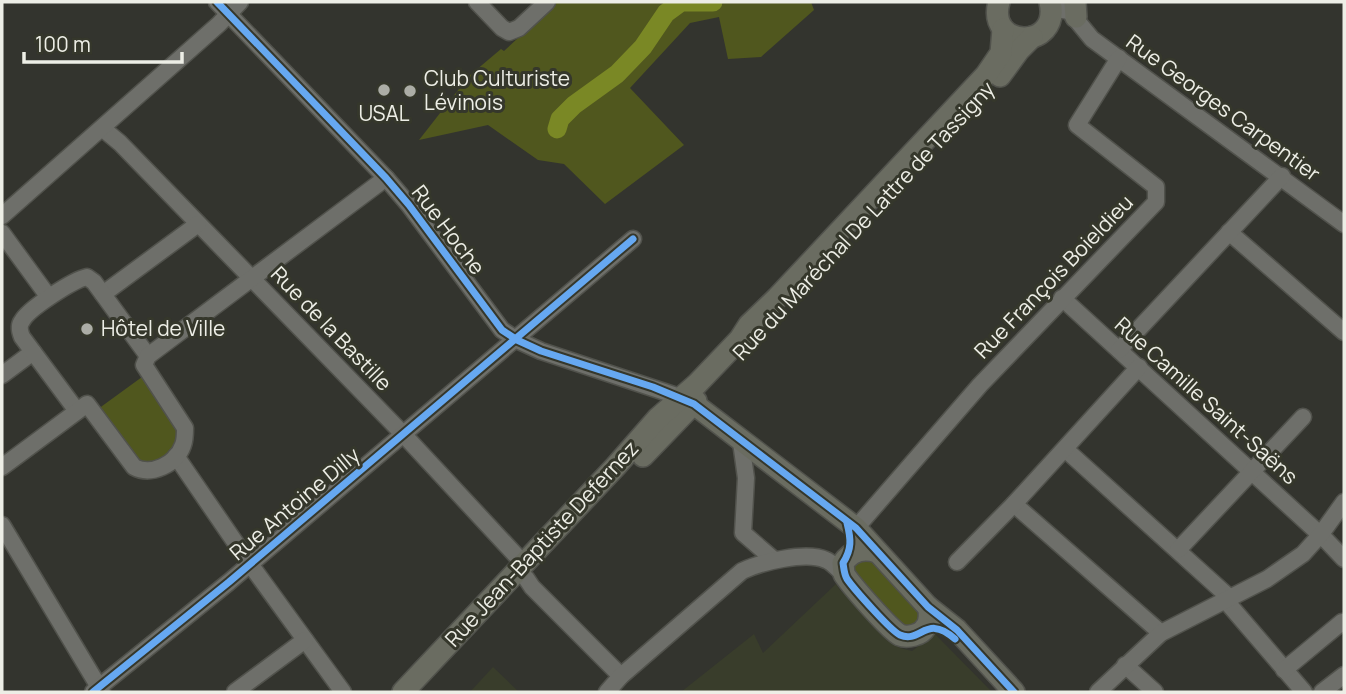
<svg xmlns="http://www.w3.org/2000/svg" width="1346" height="694" viewBox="0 0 1346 694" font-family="Manrope,sans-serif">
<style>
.built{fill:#393d2b}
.green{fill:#50571e}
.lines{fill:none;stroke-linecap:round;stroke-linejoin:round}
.river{stroke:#7a8825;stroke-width:19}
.minor-casing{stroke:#51524c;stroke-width:19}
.major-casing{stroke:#51524c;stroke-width:24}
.minor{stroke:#6e6f6a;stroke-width:16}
.major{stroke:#6a6c61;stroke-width:21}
.cycleway-casing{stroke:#35372b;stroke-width:11}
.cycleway{stroke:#66a8f1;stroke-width:7}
.poi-dot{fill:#acada6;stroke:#35372b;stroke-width:2.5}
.labels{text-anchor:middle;stroke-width:6;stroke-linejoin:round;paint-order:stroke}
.poi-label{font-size:21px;fill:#edeee6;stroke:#35372b;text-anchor:start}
.street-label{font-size:21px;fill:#edeee6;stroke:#35372b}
</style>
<rect width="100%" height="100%" fill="#33342e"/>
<g class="built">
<path d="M836,584L840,590L900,648L912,651L935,634L992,692H681L754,634L763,653Z"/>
<path d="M493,667L519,692H470Z"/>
</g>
<g class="green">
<path d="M557,2H811L814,10L761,57L728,59L719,17L690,23L630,88L684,145L605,204L564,164L538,160L488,125L419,140L469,76L501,49L504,51Z"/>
<path d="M142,377L181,430C177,453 161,466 137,460L98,409Z"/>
<path d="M867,555L922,609L921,623L901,628L852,569L854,563Z"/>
</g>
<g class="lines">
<path class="river" d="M557,129L560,119L574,105L617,74L643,47L666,13L681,2H713"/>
<defs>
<g id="minor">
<path d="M217,2L386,178L409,205L502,330L517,340L541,351L683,398"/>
<path d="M477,2L502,28L509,32L519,28L547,2"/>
<path d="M1051,8L1069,11L1092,39L1344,224"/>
<path d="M102,128L120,143L404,435L524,564"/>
<path d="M2,216L219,24L240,2"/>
<path d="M1229,232L1344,332"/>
<path d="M2,233L48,296"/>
<path d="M103,294L198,224"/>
<path d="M1062,298L1325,539L1344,559"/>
<path d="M1119,350L1282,176"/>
<path d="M2,375L33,352"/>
<path d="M77,411L22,337C20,332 18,326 22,321C28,309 73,280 87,277L94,282L148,356"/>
<path d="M741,442L746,478L743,533L773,559"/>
<path d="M1065,449L1230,598"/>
<path d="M176,456L250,564L343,692"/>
<path d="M2,467L87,404L134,467C151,476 176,465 183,445C185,440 185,433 185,428L144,365L148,356L386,178"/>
<path d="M1014,504L1161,633"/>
<path d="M2,525L102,692"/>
<path d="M856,528L980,385L1156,202V187L1077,125L1119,58"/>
<path d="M1178,550L1303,417"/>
<path d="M957,562L1014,504L1139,367"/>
<path d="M526,578L532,587L621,676"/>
<path d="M1226,601L1304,692"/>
<path d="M1125,665L1155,692"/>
<path d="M1284,670L1342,622L1344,624"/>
<path d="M93,692L229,582L633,239"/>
<path d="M235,692L305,640"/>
<path d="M607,692L621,676L742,571C761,562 806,551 826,560C832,562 838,570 844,574"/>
<path d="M1098,692L1161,633L1267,579L1303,554L1321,534L1344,502"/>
<path d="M1322,692L1344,675"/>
</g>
<g id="major">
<path d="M999,2C986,49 1061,51 1050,2"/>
<path d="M1075,2L1076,17"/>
<path d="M1000,76L1019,50L1032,37"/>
<path d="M683,398L694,404L856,528L928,607C930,613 930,623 925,628C921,635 907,638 900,635C890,630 850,584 844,574L843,563C851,551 863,547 877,552"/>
<path d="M643,456L696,401"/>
<path d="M928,607L957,630L1014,692"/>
<path d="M403,692L616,466L658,418L697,384L740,339L749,325L777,298L986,75L1001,53L1003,29"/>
</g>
</defs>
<use href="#minor" class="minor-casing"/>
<use href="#major" class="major-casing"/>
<use href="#minor" class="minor"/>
<use href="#major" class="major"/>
<defs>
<g id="cycleway">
<path d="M217,2L386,178L409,205L502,330L517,340L541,351L653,387L694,404L856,528L928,607L957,630L1014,692"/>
<path d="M847,523C851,539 852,549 843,563C844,569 844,574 847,579C854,589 891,631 900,635C921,644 926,613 955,639"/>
<path d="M93,692L229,582L633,239"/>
</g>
</defs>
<use href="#cycleway" class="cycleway-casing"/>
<use href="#cycleway" class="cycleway"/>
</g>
<g class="poi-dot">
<circle cx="384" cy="90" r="7"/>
<circle cx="410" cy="91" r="7"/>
<circle cx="87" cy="329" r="7"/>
</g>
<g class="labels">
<g class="poi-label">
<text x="424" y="86">Club Culturiste<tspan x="424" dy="24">Lévinois</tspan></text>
<text x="384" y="121" text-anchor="middle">USAL</text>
<text x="101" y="336">Hôtel de Ville</text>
</g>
<g class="street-label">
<text transform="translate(1223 108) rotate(36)" y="7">Rue Georges Carpentier</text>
<text transform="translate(864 221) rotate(-47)" y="7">Rue du Maréchal De Lattre de Tassigny</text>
<text transform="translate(448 230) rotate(53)" y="7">Rue Hoche</text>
<text transform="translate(1054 277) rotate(-46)" y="7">Rue François Boieldieu</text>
<text transform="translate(331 329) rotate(46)" y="7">Rue de la Bastille</text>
<text transform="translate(1206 401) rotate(42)" y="7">Rue Camille Saint-Saëns</text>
<text transform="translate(295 504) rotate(-40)" y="7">Rue Antoine Dilly</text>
<text transform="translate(542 544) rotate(-47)" y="7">Rue Jean-Baptiste Defernez</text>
</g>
</g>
<rect width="1346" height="694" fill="none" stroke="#edeee6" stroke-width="7"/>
<path d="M24 52v10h158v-10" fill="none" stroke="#edeee6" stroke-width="3.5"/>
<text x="35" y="52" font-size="21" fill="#edeee6" stroke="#35372b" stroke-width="5" paint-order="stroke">100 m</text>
</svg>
